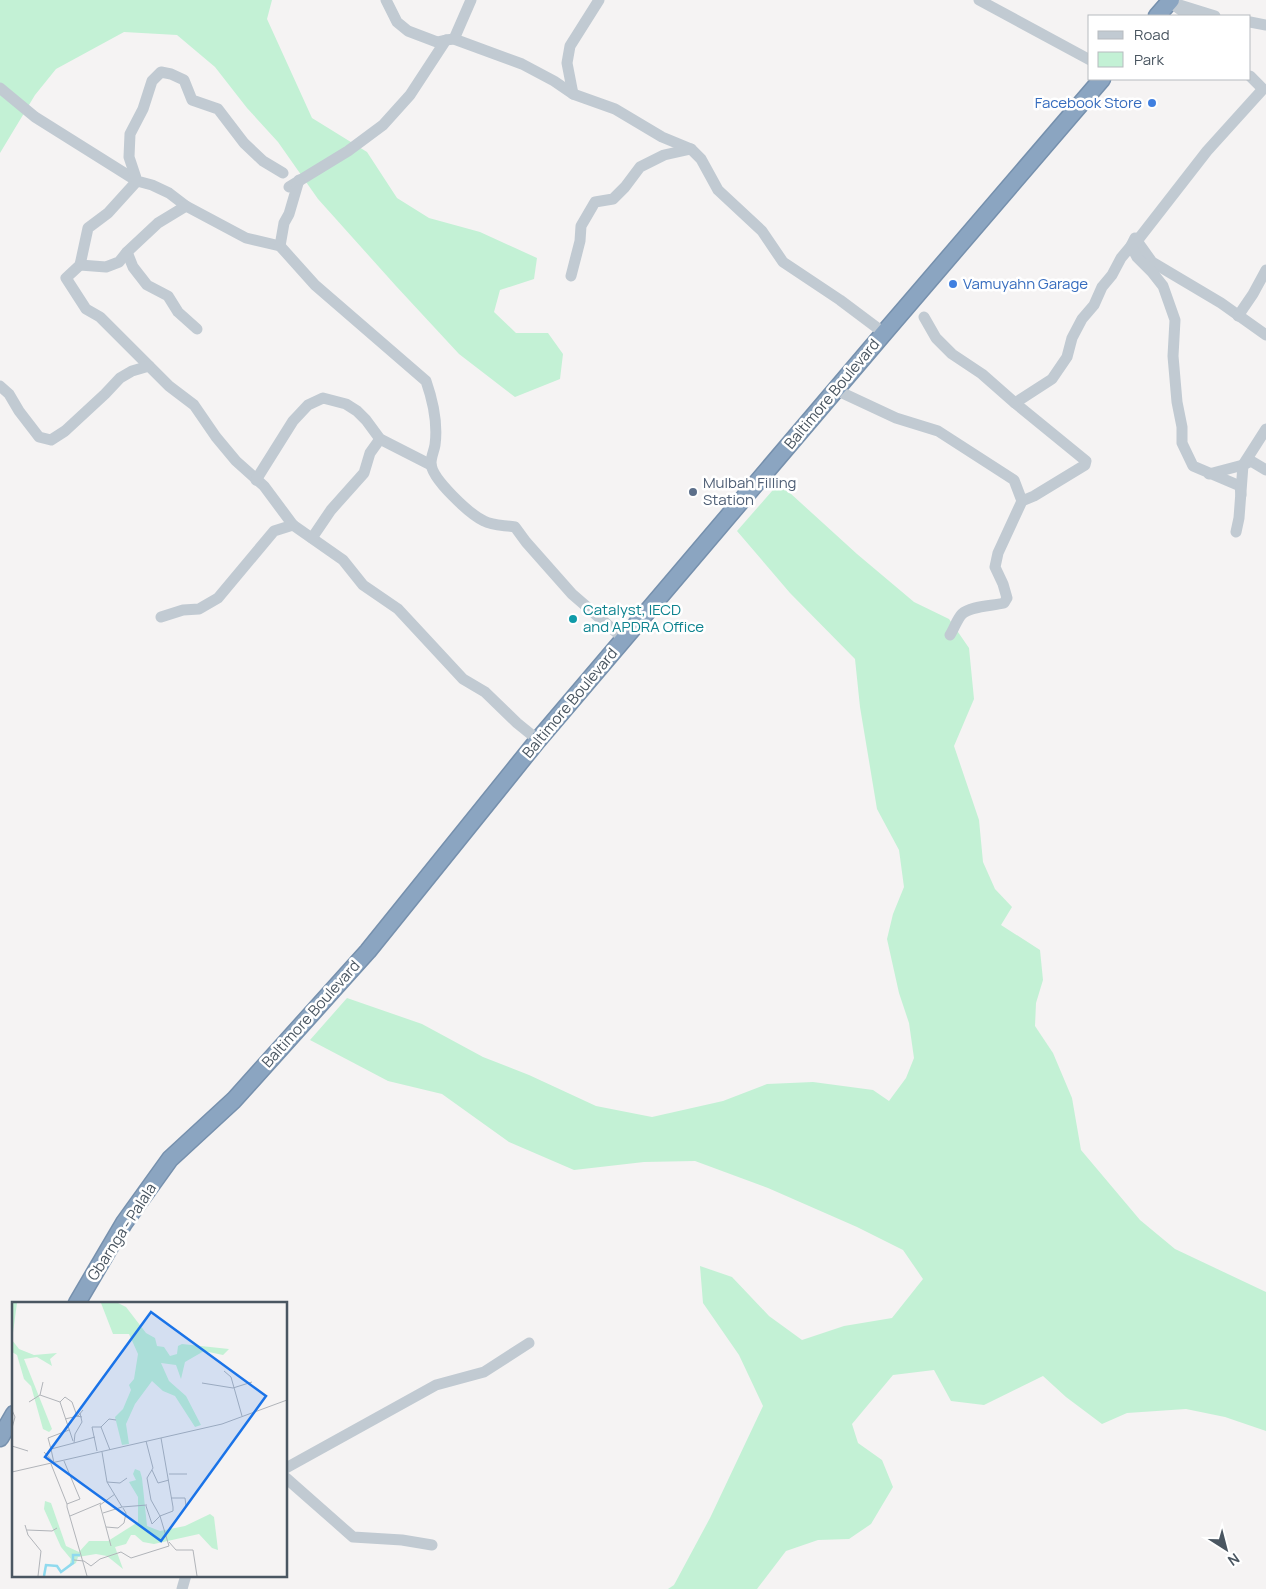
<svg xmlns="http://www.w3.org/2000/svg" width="1266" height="1589" viewBox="0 0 1266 1589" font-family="Manrope,sans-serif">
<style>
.green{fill:#c3f1d5}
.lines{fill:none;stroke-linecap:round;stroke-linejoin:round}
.highway-casing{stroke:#7690ad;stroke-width:19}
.minor{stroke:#c1cad2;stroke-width:11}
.highway{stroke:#8ba5c1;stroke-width:16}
.shop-dot{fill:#3f7fe0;stroke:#fff;stroke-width:2}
.service-dot{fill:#5c6f8a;stroke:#fff;stroke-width:2}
.culture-dot{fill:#0f9aa8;stroke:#fff;stroke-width:2}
.labels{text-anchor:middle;stroke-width:5;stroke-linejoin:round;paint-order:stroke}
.shop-label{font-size:15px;fill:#366cbe;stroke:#fff;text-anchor:end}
.street-label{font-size:15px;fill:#4a5661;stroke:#fff}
.service-label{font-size:15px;fill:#4e5e75;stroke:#fff;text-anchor:start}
.culture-label{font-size:15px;fill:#0d838f;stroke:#fff;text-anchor:start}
.inset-river{fill:none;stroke:#90daee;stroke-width:2.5}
.inset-road{fill:none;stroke:#b1b4b9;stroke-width:1}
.view{fill:#1a73e8;fill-opacity:0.15;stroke:#1a73e8;stroke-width:2.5}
.inset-edge{fill:none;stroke:#4a5661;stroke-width:2.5}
</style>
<rect width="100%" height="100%" fill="#f5f3f3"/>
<g class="green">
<path d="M0,0H272L267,19L312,118L367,152L397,198L429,218L480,232L537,258L534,279L500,290L494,312L516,333H548L563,354L560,379L515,397L459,354L396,286L318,199L278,142L247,108L215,67L177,35L124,32L56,69L35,95L0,153Z"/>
<path d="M779,483L857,554L914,602L949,619L969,648L974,699L954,746L979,820L983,862L995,889L1012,907L1001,925L1040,950L1043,980L1036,1003L1035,1026L1053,1053L1072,1098L1081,1150L1140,1220L1175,1249L1266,1292V1431L1225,1417L1186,1409L1127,1413L1102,1424L1066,1397L1043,1376L984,1405L951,1401L934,1370L893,1375L852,1424L858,1443L882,1460L893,1487L871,1524L849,1539L818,1540L786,1551L757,1589H668L674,1585L710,1518L763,1406L739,1355L703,1303L700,1266L732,1277L769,1316L802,1340L844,1326L892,1318L923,1279L903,1250L857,1227L768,1188L695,1161L644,1162L574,1170L509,1142L442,1094L388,1081L310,1040L347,998L422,1024L483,1057L529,1075L596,1106L652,1117L723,1101L767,1084L813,1082L873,1090L889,1101L906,1078L914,1058L909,1023L899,993L887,939L893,914L904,887L899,850L877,809L860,707L855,659L790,593L737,531Z"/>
</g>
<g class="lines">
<defs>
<g id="highway">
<path d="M1157,16L1171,0"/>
<path d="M77,1303L124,1223L170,1159L234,1100L368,951L538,740L884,333L1102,79"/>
<path d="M0,1438L14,1414"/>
</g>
</defs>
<use href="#highway" class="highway-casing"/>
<g class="minor">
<path d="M386,0L397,22L408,31L437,42L446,40"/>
<path d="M979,0L1090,60"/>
<path d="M1189,16L1170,2L1215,16"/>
<path d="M1250,22L1266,25"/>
<path d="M454,39L471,0"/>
<path d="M0,88L35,117L137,181L108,213L88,228L80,265L66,278L86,309L100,317L169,386L194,405L216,437L236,461L264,486L293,525L343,560L363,585L398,609L463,679L485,692L517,723L538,740"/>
<path d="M573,94L567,63L570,46L599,0"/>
<path d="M283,173L263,161L244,143L218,109L192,100L184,80L171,74L161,72L152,81L143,109L130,134L129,157L137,181L152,185L169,193L186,206L246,238L280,246L315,285L426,381C433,401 438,423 435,445C434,451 431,457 431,463C431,479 471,515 484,521C493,526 505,525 515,527L526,542L572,594L624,639"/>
<path d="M289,187L348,151L383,125L410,95L446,40L454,39L522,64L554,81L573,94L615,109L662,137L691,149L701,159L718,190L762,231L783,262L840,300L884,333"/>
<path d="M1137,241L1152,262L1221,303L1266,335"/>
<path d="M280,246L284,223L289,214L299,180"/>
<path d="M127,252L133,267L147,285L168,296L178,312L197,329"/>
<path d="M80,265L106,267L119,262L127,252L158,223L186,206"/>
<path d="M571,276L580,241L581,226L595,202L613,199L625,187L640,167L664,155L691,149"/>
<path d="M1238,316L1253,294L1266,270"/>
<path d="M924,317L936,338L952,354L982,374L1015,403L1086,461L1085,465L1034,496L1022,501L998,553L995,567L1003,584L1007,598L1004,603C992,606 970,606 962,614C957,619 954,629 950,635"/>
<path d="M0,386L9,394L19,411L39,437L51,440L65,431L105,394L120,378L132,371L149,366"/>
<path d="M836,390L896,418L938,431L1014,480L1022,501"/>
<path d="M1015,403L1052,379L1067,357L1072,338L1082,319L1094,305L1102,287L1112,275L1121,258L1131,246"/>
<path d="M1209,474L1243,465L1251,461L1266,470"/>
<path d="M256,480L293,421L308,405L323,398L346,404L357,411L366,420L380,439L431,465"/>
<path d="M1241,495L1240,486L1193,466L1182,443V427L1177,402L1173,356L1175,320L1163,286L1152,272L1137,257L1131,246L1135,238L1137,241L1207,151L1263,89L1250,76"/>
<path d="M1236,532L1239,518L1243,465L1266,429"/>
<path d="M312,538L331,510L364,473L370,453L380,439"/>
<path d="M161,617L183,610L199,609L218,598L274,531L293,525"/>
<path d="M286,1468L436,1385L484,1372L529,1343"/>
<path d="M286,1478L353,1537L402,1540L432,1545"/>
<path d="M182,1589L186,1575"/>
</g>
<use href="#highway" class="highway"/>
</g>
<g class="shop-dot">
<circle cx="1152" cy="103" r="5"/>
<circle cx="953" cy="284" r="5"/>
</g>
<circle class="service-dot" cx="693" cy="492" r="5"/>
<circle class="culture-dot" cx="573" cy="619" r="5"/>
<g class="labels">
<g class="shop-label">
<text x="1142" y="108">Facebook Store</text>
<text x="963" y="289" text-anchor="start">Vamuyahn Garage</text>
</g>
<g class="street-label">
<text transform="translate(832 394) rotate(-50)" y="5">Baltimore Boulevard</text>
<text transform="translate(570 703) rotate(-50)" y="5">Baltimore Boulevard</text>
<text transform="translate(311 1014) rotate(-48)" y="5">Baltimore Boulevard</text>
<text transform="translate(122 1232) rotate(-57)" y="5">Gbarnga - Palala</text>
</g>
<g class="service-label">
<text x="703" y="488">Mulbah Filling<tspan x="703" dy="17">Station</tspan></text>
</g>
<g class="culture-label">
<text x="583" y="615">Catalyst, IECD<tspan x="583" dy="17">and APDRA Office</tspan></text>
</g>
</g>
<g transform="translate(12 1302)">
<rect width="275" height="275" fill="#f5f3f3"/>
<path d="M0,1H5L0,38L7,47L22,53L45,51L38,57L40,64L25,55L12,57L40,127L37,130L31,127L19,84L12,77L5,53L0,50ZM89,1H106L114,5L134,31L143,36L145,44L152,45L158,54L165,52L166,44L170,42L217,47L211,53L192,49L173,60L169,77L164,63L149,61L157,79L174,94L189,123L183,125L163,94L151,89L140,79L123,102L114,122L117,142L110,143L103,115L111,107L119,88L117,83L122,77L126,52L117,32H101ZM123,167L128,169L130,176L135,224L148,229L173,224L198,212L202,215L206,248L200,246L187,232L142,242L131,240L123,233H119L114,242L103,245L111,267L95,254L84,252L66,255L64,261L57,265L59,257L49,245L32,207L33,199L39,201L54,244L67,250L77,239H96L126,220V195L117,180L124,178L121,172Z" fill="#c3f1d5"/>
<path class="inset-river" d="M32,274L34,263L45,264L49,270L61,261V253H68"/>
<path class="inset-road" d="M212,69L219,75L230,114M190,81L221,86L240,80M28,93L48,100L53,95L60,100L65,114L70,115M17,100L28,93L31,80M48,100L61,139M0,108L3,115L0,126M53,117L66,114L71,108M89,125L98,148M134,139L141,166L135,176L139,198L148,214L140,222L134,204M62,141L83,135M0,144L16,149M39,147L36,136L57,128M85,149L80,125H89L97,117L104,118M32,150L42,161L39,147L62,141L63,132L70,120L68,111M90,150L95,180L110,205L135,203M52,159L68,197L55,202V205L75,274M39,162L55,202M140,168L146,181L157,178M0,170L210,122L275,98M157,172H175M95,180L108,181L115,176M159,196H173L174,204M91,211L110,205M58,214L89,201M13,223L16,233L29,249L26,274M94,225L106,226L112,221L114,211L111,206M15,228L40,229L45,226M157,240L164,248H181L185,274M99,244L88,203L103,192M62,258L72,259L79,264L88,257L109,250L119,256L157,244L148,214L161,209V205L149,136"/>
<path class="view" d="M139,10L254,94L149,239L33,155Z"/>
<rect width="275" height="275" class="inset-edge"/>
</g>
<rect x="1088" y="15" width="162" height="65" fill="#ffffff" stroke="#b7bbc0"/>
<rect x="1098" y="31" width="25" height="8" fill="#c1cad2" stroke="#b7bbc0"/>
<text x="1134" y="40" font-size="15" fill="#4a5661">Road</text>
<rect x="1098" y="52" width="25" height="15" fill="#c3f1d5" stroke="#b7bbc0"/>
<text x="1134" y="65" font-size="15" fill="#4a5661">Park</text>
<g transform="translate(1226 1549) rotate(144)" stroke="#ffffff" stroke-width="4" paint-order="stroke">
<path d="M0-4L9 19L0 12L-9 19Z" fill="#4a5661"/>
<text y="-8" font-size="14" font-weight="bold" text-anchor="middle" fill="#4a5661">N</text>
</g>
</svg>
